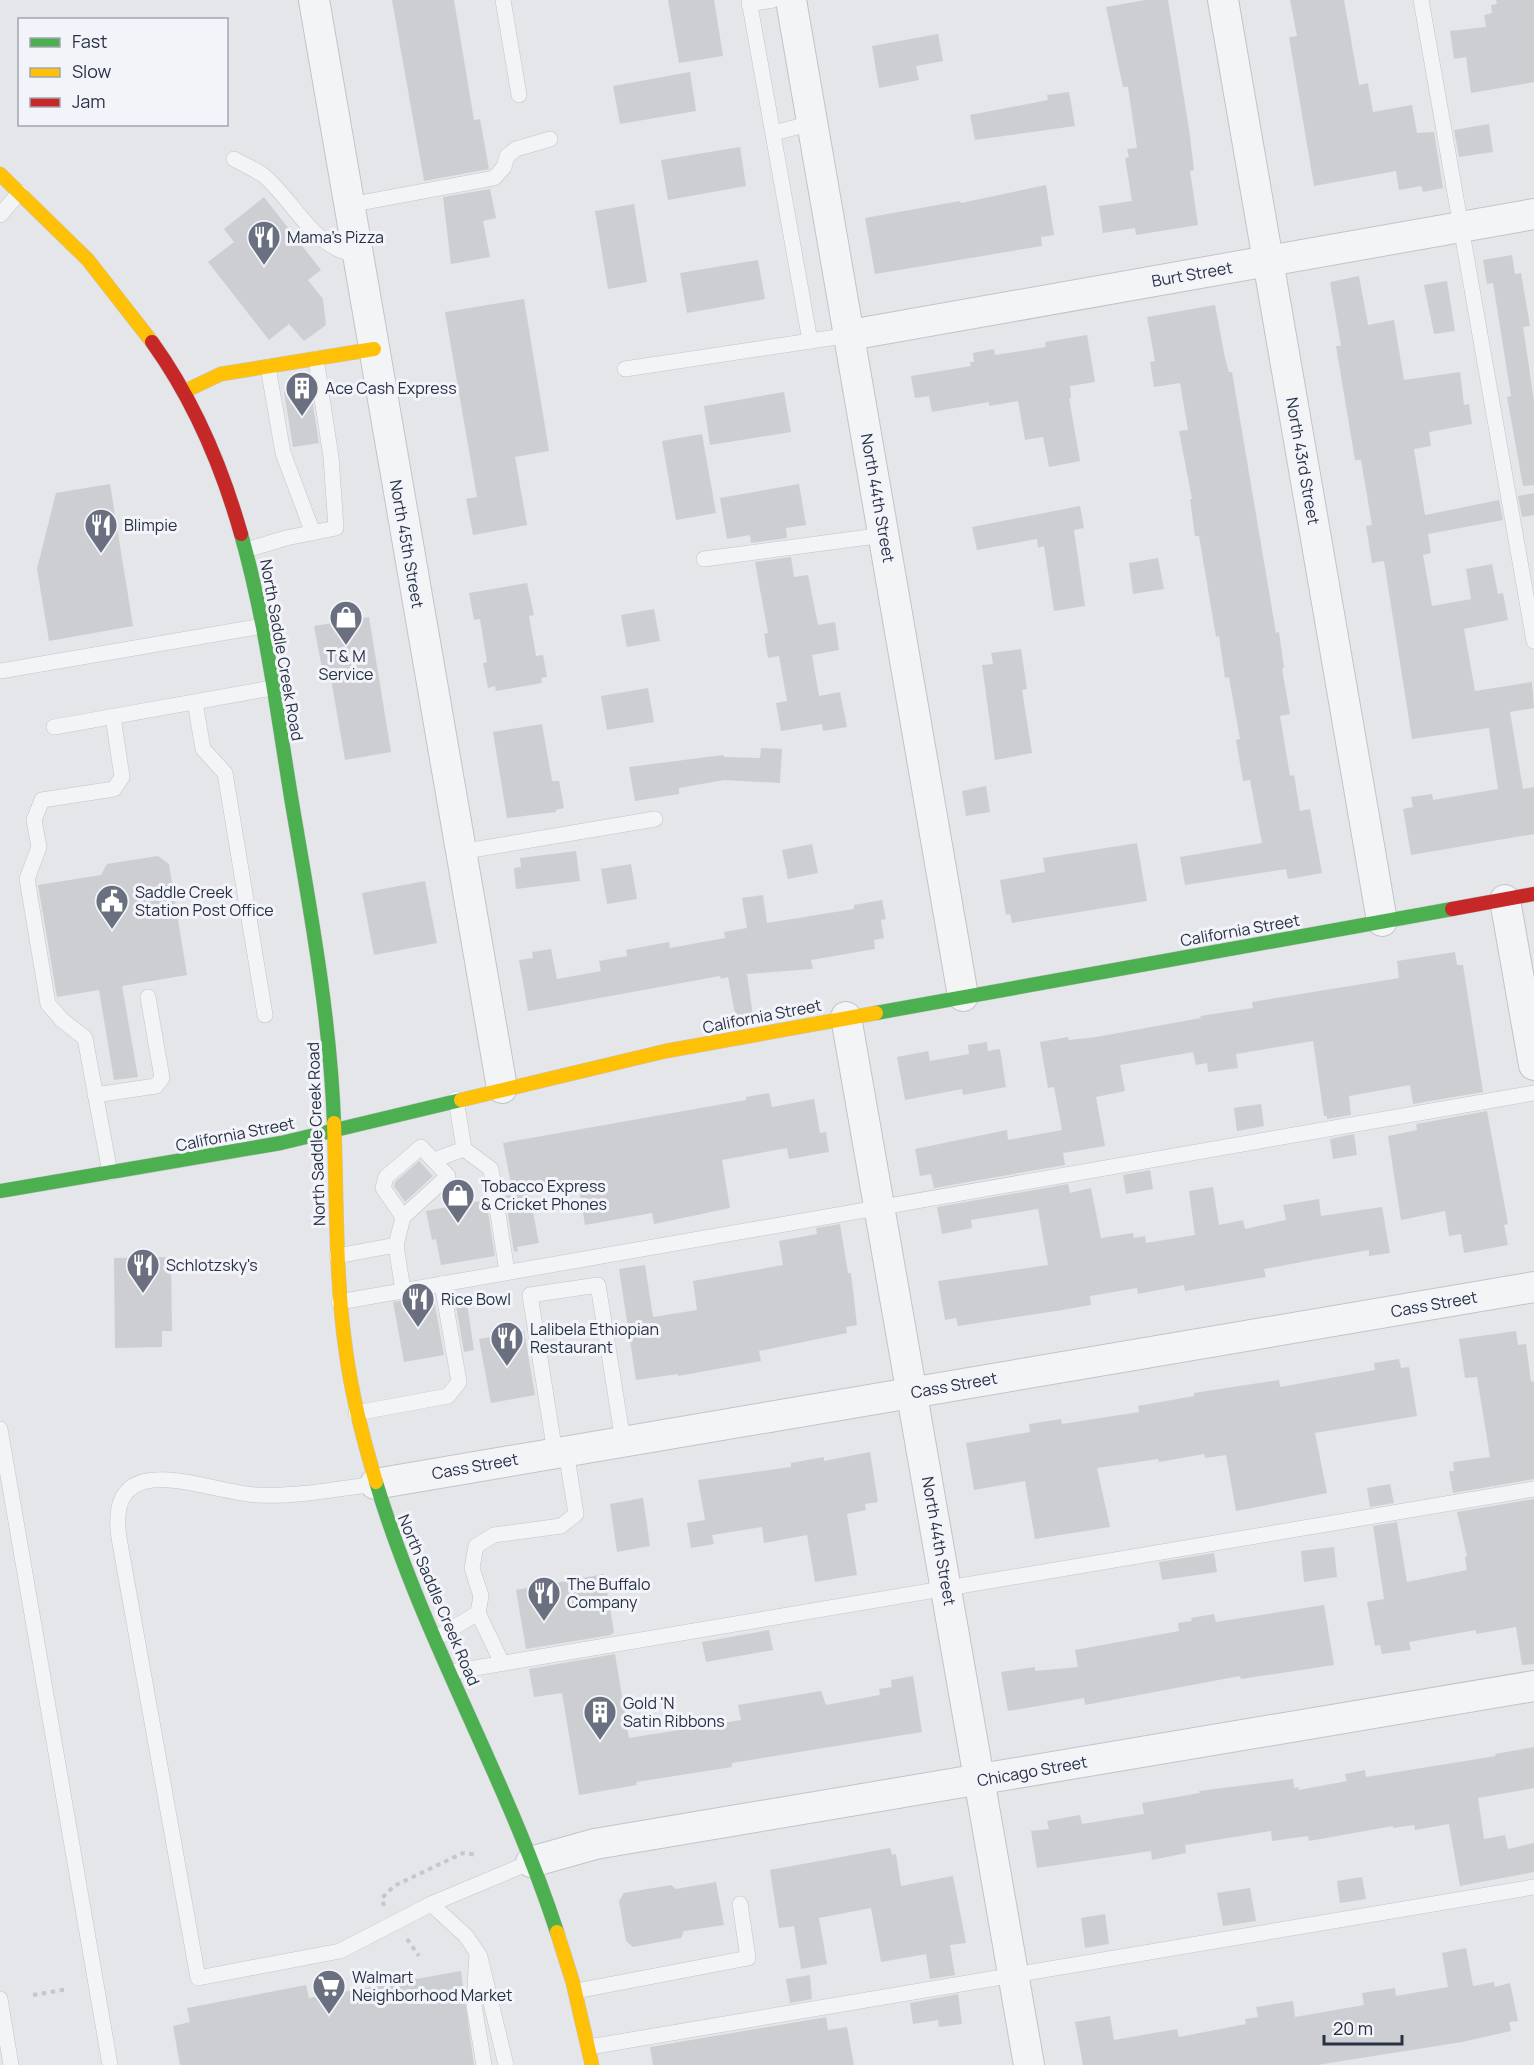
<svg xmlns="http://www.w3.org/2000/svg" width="1534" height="2065" viewBox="0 0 1534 2065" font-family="Manrope,sans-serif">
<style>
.building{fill:#ccced2}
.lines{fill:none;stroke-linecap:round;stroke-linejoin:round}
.lane-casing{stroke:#c2c4c8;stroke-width:16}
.street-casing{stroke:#c2c4c8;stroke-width:32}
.fast-casing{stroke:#c2c4c8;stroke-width:15}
.slow-casing{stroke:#c2c4c8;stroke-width:15}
.jam-casing{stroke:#c2c4c8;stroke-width:15}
.path{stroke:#c5c7cc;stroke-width:4;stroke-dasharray:4.5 4.5;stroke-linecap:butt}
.lane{stroke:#f3f4f6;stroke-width:15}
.street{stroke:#f3f4f6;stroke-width:30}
.fast{stroke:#4caf50;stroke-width:14}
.slow{stroke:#ffc107;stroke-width:14}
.jam{stroke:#c62828;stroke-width:14}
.labels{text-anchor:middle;stroke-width:6;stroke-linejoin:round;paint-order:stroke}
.poi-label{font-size:16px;fill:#283146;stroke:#f2f4f9;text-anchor:start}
.street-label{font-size:16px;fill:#283146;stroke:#f2f4f9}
</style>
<rect width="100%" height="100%" fill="#e4e6ea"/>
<g class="building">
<path d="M392,0H454L474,120L480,119L489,169L424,181Z"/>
<path d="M668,0H714L723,56L679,63Z"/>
<path d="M1145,0H1168L1189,129L1194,170L1190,171L1198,225L1136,235L1135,228L1103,233L1099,206L1132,201L1125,158L1129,157L1127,149L1137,148L1128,87H1123L1106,7Z"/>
<path d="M1290,0H1344L1359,85L1368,83L1373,112L1412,105L1417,133L1434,132L1443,188L1423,192L1421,186L1399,190L1396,171L1314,186L1289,37L1297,36Z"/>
<path d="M1496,0H1534V82L1471,93L1466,57L1454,59L1450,31L1486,27L1484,15L1492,13L1491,5L1497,4Z"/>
<path d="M938,34L943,61L916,66L919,80L879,88L872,46Z"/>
<path d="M690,72L696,111L620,124L613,86Z"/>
<path d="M1069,92L1075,126L975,140L970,115L1048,100L1047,95Z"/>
<path d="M1489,124L1493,152L1459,157L1454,130Z"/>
<path d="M740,147L746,186L668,200L661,160Z"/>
<path d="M1046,185L1054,235L1041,237L1042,246L875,274L865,218L960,201L961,203Z"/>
<path d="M490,189L496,218L483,221L490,257L451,264L443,197Z"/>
<path d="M264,197L321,270L308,280L323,299L326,325L304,341L289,324L269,340L208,262L234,242L224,229Z"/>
<path d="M634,204L647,282L608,289L595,211Z"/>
<path d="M1512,255L1515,274L1521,273L1530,326L1523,327L1534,401V485L1523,486L1507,397L1511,396L1493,283L1487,284L1483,260Z"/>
<path d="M758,260L765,299L687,313L680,273Z"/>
<path d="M1359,276L1368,325L1394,320L1404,380L1460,372L1464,405L1469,404L1472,424L1429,432L1431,446L1414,449L1425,515L1499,500L1503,520L1428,534L1431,553L1423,555L1432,606L1471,599L1466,569L1492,564L1498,594L1503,593L1508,620L1464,629L1475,691L1532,682L1534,708L1510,712L1523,789L1534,787V834L1411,855L1403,809L1413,807L1411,797L1432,794L1433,800L1498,789L1489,728L1412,739L1384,561L1372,563L1366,526L1372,525L1361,460H1355L1336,346H1341L1330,282Z"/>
<path d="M1447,281L1455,331L1434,334L1424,285Z"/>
<path d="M524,299L549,451L515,457L527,525L473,535L466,499L477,497L445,312Z"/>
<path d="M1215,305L1225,358L1229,372H1232L1276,633L1279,632L1284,668L1282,669L1290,714L1280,716L1290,776L1294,775L1300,811L1310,809L1322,873L1288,879L1286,869L1185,885L1180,857L1262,843L1250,780L1243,781L1236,740L1240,739L1229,677L1225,678L1219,636L1216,637L1199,536H1195L1190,499H1192L1179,431L1188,430L1180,383L1154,387L1150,362L1155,361L1147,317Z"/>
<path d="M1087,335L1095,382L1070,386L1071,398H1069L1080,461L1049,467L1043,437L1025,440L1018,401L989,406V402L932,412L929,396L915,398L911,376L971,366L970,362H974L973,353L994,349L995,355L1046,347L1045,342Z"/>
<path d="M310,387L319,443L293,447L284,392Z"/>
<path d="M784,392L791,432L710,445L704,406Z"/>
<path d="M702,434L716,513L676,520L662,441Z"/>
<path d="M110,484L133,626L49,641L37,569L56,493Z"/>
<path d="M799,484L806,525L786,528L787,538L751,543L750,535L727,539L720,498Z"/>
<path d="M1534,493V515L1522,517L1518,496Z"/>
<path d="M1080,506L1084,528L1074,530L1085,606L1054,611L1044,546L1038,548L1037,539L977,550L972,527Z"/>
<path d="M791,557L794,577L808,575L818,625L835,622L839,650L812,655L819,696L840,692L847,727L823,731L822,724L781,731L776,703L787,701L779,656L768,658L764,634L768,633L755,562Z"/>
<path d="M1158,558L1164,589L1133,594L1129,563Z"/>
<path d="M527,583L534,615L529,616L536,656L543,655L547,677L541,678L542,683L496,691L495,686L488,688L483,663L487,662L480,619L474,620L469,593Z"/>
<path d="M654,609L660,641L627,647L621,615Z"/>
<path d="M369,617L391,752L345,760L330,673L323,674L314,626Z"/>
<path d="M1021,649L1027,689L1022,690L1032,753L995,760L982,665L993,664L991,653Z"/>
<path d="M648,688L654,722L607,730L601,696Z"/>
<path d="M542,724L552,781H559L564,808L556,810V812L507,818L493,732Z"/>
<path d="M761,748L782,749L780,783L724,780L679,788V794L635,801L629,767L723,755L724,757L760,758Z"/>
<path d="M986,786L990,812L966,816L962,791Z"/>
<path d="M1137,843L1147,901L1012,923L1010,914L1006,915L1000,880L1045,872L1043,858Z"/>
<path d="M812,844L818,873L788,879L782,850Z"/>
<path d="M576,851L580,881L516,889L514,868L521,867L520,858Z"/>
<path d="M158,856L169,864L187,975L122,986L138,1077L114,1080L99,990L57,997L38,885L101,875L107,864Z"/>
<path d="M631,864L637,899L607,904L601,869Z"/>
<path d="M425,881L437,943L374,955L362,893Z"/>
<path d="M763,895L767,923L854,909V905L882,900L886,919L881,920L884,938L874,940L875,949L811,960L813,969L747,974L753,1016L736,1019L728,977L721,979L720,976L528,1011L519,960L533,958L532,952L551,949L557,979L601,971L599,961L627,956L626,950L669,942L670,948L725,938L724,932L747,928L742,898Z"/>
<path d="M1455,952L1457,965H1463L1483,1092L1413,1104L1410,1085L1349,1096L1351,1115L1327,1119V1116H1324L1313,1041L1236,1054L1238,1068L1208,1072L1207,1063L1196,1065L1193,1052L1120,1065L1125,1091L1096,1097L1105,1146L1063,1153L1065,1165L934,1188L931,1174L920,1176L915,1149L1007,1130L1008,1140L1062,1130L1054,1087L1048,1088L1040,1042L1068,1037L1069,1040L1096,1037L1201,1018L1200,1016L1253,1008L1252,1002L1399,978L1397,961Z"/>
<path d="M987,1042L988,1051L1000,1049L1006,1087L963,1095L962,1089L905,1100L897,1057L928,1051L930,1061L969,1054L968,1045Z"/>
<path d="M769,1093L772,1107L814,1099L820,1133L826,1132L829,1152L789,1159L787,1148L722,1160L730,1208L654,1224L652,1213L585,1225L578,1183L513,1194L503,1143L746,1100V1097Z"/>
<path d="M1261,1104L1264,1126L1237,1131L1234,1108Z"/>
<path d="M1487,1111L1508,1224L1504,1225L1508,1245L1464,1253L1461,1234L1449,1236L1445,1211L1401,1220L1388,1136L1417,1130L1416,1124Z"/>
<path d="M1354,1134L1357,1155L1333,1159L1330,1139Z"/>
<path d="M419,1161L433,1176L405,1202L394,1186L395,1182Z"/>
<path d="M1150,1170L1153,1189L1126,1194L1123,1175Z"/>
<path d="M1068,1184L1070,1193L1091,1188L1101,1238L1133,1233L1134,1238L1145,1236L1146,1243L1195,1235L1189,1191L1213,1187L1219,1225L1243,1220L1245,1229L1286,1220L1283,1205L1319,1199L1321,1216L1382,1207L1390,1253L1369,1256V1250L1312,1260L1264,1269L1266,1277L1185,1291L1184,1285L1138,1294L1137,1288L1090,1296L1091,1305L1056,1311L958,1326L956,1318L945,1320L938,1281L1048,1265L1038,1209L971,1220L972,1228L942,1234L937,1207Z"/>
<path d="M529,1192L539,1243L517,1247L518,1251L514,1252L505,1196Z"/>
<path d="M486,1200L495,1256L441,1265L436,1239L432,1240L426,1211Z"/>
<path d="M840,1224L848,1273H851L857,1325L846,1327L847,1333L759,1351L761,1361L678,1376V1374L636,1380L619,1269L645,1265L653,1317L697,1310L693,1281L783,1265L779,1241L817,1234L816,1228Z"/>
<path d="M171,1257L172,1331H162V1347L115,1348L114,1258Z"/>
<path d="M433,1295L444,1355L404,1362L393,1302Z"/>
<path d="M467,1304L474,1350L464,1352L456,1306Z"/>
<path d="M524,1331L535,1395L491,1403L479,1339Z"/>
<path d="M1516,1331L1518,1345L1526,1344L1531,1382L1534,1381V1479L1453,1493L1449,1471H1454L1453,1462L1490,1457L1477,1377L1465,1378L1459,1339Z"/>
<path d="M1399,1359L1401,1368L1409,1367L1417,1416L1315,1433L1327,1493L1236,1511L1226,1455L1205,1458L1204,1454L1159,1462L1158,1459L1097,1468L1110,1527L1035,1539L1025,1481L974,1490L966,1443L1030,1432L1029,1424L1061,1419L1062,1424L1139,1412L1138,1406L1194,1396V1393L1279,1380L1280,1387L1375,1370L1374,1363Z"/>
<path d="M870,1452L878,1502L865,1504L866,1510L847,1514L857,1575L815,1582L807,1535L764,1543L762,1527L712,1535L714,1544L691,1548L687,1523L705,1520L698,1480L791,1467V1463L824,1457V1461Z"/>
<path d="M1390,1484L1394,1503L1370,1507L1367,1488Z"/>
<path d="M643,1498L650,1546L617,1552L610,1504Z"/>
<path d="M1534,1499V1664L1522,1665L1516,1627L1476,1634V1630L1409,1642L1411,1650L1382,1654L1380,1645L1375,1646L1367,1602L1384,1599L1373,1526L1397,1522L1407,1582L1467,1570L1465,1557L1467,1556L1457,1512Z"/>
<path d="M1334,1547L1337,1577L1304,1582L1301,1551Z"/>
<path d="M1214,1553L1217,1572L1162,1580L1159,1562Z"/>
<path d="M604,1574L614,1632L611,1635L526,1649L516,1590Z"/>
<path d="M1324,1605L1334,1665L1241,1679L1240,1676L1085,1705L1084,1698L1008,1711L1001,1672L1035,1667V1671L1078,1667L1075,1650L1179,1631L1178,1623L1192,1621L1191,1618L1214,1614L1216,1622Z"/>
<path d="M769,1630L773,1650L706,1662L702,1642Z"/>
<path d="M615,1654L629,1738L741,1720L738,1705L821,1691L826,1705L880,1695L879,1689L892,1687L891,1680L913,1676L922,1732L732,1763V1767L636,1782L637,1785L579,1795L562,1693L534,1697L529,1669Z"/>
<path d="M1534,1747V1788L1478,1798L1484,1839L1505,1835L1508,1849L1534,1843V1872L1460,1886L1449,1824L1415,1830L1414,1825L1393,1828V1826L1309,1841L1308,1836L1272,1841L1271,1831L1185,1845L1186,1853L1152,1860L1151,1851L1037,1868L1031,1831L1049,1829L1047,1821L1080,1815L1082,1824L1144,1814L1142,1803L1200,1793L1199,1791L1293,1779L1294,1788L1298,1787L1299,1790L1347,1781L1345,1774L1365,1770L1366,1777L1496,1756L1495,1754Z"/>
<path d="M890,1848L892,1855L896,1854L901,1886L953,1876L966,1943L950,1945L955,1975L930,1979L926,1954L881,1962L871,1908L819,1918L827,1964L801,1969L794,1926L779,1928L770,1870Z"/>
<path d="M1362,1877L1366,1899L1340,1903L1337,1881Z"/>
<path d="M716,1882L724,1925L684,1931L681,1938L633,1947L626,1941L619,1901L624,1893L671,1885L676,1889Z"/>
<path d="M1250,1888L1256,1921L1223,1926L1217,1893Z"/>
<path d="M1105,1914L1109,1944L1085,1948L1081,1918Z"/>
<path d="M1466,1948L1473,1986L1494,1982L1495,1987L1510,1983L1518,2021L1509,2022L1511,2031L1462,2042L1317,2065H1083L1075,2022L1110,2016L1114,2040L1177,2029L1179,2037L1246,2024L1245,2019L1258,2017L1256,2007L1293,2001L1295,2017L1364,2005L1362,1993L1395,1988L1396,1996L1448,1987L1442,1953Z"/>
<path d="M461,1971L474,2065H180L173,2026L190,2022L187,2008L306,1985L309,1998Z"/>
<path d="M810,1975L812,1999L790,2003L786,1979Z"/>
<path d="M958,1994L962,2024L939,2027L938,2020L913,2024L910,2003Z"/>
<path d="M826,2017L828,2030L847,2027L854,2065H653L650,2047Z"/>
</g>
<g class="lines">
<defs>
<g id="lane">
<path d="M503,0L519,95"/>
<path d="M749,0L810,341"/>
<path d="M1421,0L1534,641"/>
<path d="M749,4L773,0"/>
<path d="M774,133L812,123"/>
<path d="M234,159C243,164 254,169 263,175C295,201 312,249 358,255"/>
<path d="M349,205L494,178L504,167L507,156L516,149L550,139"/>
<path d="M0,215L20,192"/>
<path d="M268,367L283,453L313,533"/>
<path d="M625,369L850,335"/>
<path d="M246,550L286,538L336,528L331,457L316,359"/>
<path d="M704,559L884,535"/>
<path d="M0,671L262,626"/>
<path d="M195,702L203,749L225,773L265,1015"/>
<path d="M54,727L272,688"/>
<path d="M460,852L655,819"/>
<path d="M95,1095L156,1086L162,1078L148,997"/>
<path d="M456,1099L464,1149"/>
<path d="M434,1160L464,1149L491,1169L507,1272"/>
<path d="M110,1173L85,1038L62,1020L48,1004L27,879L39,847L34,820L42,800L114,789L122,777L113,717"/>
<path d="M396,1245L403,1217L383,1188L386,1177L421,1147L448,1176L403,1217"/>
<path d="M337,1256L396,1245L403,1291"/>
<path d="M339,1302L1534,1093"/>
<path d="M356,1413L448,1396L459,1382L442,1284"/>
<path d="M0,1429L110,2065"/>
<path d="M555,1453L530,1295L598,1285L623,1441"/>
<path d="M375,1484C337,1489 295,1497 257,1495C208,1493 105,1442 119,1538L198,1978L340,1951L431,1904L531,1862"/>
<path d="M478,1613L502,1663"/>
<path d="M436,1638L478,1613L481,1596L472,1568L476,1546L494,1535L561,1526L576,1514L566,1451"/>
<path d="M451,1672L1534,1489"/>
<path d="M431,1904L466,1936L480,1957L506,2065"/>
<path d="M477,1952L474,2005L484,2065"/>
<path d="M576,1991L748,1958L740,1904"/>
<path d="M0,1999L11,2065"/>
<path d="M589,2047L1534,1887"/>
</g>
<g id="street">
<path d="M314,0L502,1088"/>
<path d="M791,0L963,996"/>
<path d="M1223,0L1382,921"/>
<path d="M850,335L1534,214"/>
<path d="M1505,900L1534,1065"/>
<path d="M846,1017L1029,2065"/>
<path d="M375,1484L1534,1287"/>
<path d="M531,1862L595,1844L1534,1686"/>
</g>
<g id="fast">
<path d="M241,534C266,622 277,712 292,803C310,909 330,1015 334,1123"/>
<path d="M876,1013L1452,909"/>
<path d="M0,1191L281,1143L461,1100"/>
<path d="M376,1482C422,1637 507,1778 557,1932"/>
</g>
<g id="slow">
<path d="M0,174L88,260L152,342"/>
<path d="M185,391L221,374L374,349"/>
<path d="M461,1100L666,1051L876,1013"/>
<path d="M334,1123C337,1200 335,1277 346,1352C352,1397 363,1439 376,1482"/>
<path d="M557,1932L573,1983L592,2065"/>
</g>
<g id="jam">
<path d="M152,342C193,399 222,467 241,534"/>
<path d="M1452,909L1534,894"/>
</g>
</defs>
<use href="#lane" class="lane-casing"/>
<use href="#street" class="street-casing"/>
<use href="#fast" class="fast-casing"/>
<use href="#slow" class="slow-casing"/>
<use href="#jam" class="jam-casing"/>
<g class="path">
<path d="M384,1906L382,1898L394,1886L463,1853L478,1855"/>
<path d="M407,1939L419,1956"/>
<path d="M33,1995L68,1989"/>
</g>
<use href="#lane" class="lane"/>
<use href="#street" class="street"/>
<use href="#fast" class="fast"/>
<use href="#slow" class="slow"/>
<use href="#jam" class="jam"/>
</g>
<defs>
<symbol id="restaurant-pin" viewBox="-11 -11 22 30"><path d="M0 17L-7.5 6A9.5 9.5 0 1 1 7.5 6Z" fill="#6a707f" stroke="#f2f4f9"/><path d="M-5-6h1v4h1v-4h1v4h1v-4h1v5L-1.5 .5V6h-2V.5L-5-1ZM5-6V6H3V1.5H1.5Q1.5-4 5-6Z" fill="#fff"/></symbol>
<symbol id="building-pin" viewBox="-11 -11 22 30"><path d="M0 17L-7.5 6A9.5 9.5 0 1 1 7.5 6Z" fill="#6a707f" stroke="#f2f4f9"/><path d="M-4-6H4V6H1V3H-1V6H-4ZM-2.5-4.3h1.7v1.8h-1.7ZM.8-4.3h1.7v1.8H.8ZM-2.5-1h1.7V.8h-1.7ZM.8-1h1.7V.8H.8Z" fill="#fff"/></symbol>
<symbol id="shop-pin" viewBox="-11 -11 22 30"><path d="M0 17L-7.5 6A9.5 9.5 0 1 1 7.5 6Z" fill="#6a707f" stroke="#f2f4f9"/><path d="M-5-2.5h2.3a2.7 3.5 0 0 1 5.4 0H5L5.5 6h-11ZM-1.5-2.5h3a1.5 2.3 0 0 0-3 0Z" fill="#fff"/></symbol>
<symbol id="civic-pin" viewBox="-11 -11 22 30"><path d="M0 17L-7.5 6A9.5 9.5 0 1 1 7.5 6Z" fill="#6a707f" stroke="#f2f4f9"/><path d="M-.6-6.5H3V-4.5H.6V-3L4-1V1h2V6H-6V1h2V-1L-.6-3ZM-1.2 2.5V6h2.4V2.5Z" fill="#fff"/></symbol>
<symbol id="supermarket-pin" viewBox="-11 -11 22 30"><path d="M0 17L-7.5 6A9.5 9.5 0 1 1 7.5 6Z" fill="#6a707f" stroke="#f2f4f9"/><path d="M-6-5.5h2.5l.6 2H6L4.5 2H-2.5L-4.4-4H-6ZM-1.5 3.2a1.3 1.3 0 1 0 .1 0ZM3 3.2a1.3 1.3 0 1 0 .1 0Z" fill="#fff"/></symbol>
</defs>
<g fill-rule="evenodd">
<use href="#restaurant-pin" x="245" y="218" width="38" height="52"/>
<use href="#building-pin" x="283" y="369" width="38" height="52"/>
<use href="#restaurant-pin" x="82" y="506" width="38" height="52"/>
<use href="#shop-pin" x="327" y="598" width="38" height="52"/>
<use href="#civic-pin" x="93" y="882" width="38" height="52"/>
<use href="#shop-pin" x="439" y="1176" width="38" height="52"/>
<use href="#restaurant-pin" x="124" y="1246" width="38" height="52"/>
<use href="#restaurant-pin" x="399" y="1280" width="38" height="52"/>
<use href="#restaurant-pin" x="488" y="1319" width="38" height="52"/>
<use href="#restaurant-pin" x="525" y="1574" width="38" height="52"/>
<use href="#building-pin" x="581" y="1693" width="38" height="52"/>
<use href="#supermarket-pin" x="310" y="1967" width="38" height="52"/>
</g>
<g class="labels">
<g class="poi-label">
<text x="287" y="243">Mama's Pizza</text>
<text x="325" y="394">Ace Cash Express</text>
<text x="124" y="531">Blimpie</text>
<text x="346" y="662" text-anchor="middle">T &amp; M<tspan x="346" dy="18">Service</tspan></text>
<text x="135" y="898">Saddle Creek<tspan x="135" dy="18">Station Post Office</tspan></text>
<text x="481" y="1192">Tobacco Express<tspan x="481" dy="18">&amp; Cricket Phones</tspan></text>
<text x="166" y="1271">Schlotzsky's</text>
<text x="441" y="1305">Rice Bowl</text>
<text x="530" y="1335">Lalibela Ethiopian<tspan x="530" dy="18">Restaurant</tspan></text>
<text x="567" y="1590">The Buffalo<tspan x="567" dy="18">Company</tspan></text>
<text x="623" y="1709">Gold 'N<tspan x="623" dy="18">Satin Ribbons</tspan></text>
<text x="352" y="1983">Walmart<tspan x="352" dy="18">Neighborhood Market</tspan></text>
</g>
<g class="street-label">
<text transform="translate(1192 274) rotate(-10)" y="6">Burt Street</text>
<text transform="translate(1303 461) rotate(80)" y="6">North 43rd Street</text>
<text transform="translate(878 498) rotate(80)" y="6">North 44th Street</text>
<text transform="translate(407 544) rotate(80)" y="6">North 45th Street</text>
<text transform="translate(282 650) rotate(80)" y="6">North Saddle Creek Road</text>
<text transform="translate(1240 930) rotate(-10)" y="6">California Street</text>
<text transform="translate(762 1016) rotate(-11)" y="6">California Street</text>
<text transform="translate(235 1134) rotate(-11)" y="6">California Street</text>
<text transform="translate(316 1134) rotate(-92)" y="6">North Saddle Creek Road</text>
<text transform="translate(1434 1304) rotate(-10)" y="6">Cass Street</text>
<text transform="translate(954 1385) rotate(-10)" y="6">Cass Street</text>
<text transform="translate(475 1466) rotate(-10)" y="6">Cass Street</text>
<text transform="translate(939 1541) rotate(80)" y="6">North 44th Street</text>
<text transform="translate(439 1600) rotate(67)" y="6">North Saddle Creek Road</text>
<text transform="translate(1032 1771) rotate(-10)" y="6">Chicago Street</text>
</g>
</g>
<rect x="18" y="18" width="210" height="108" fill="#f2f4f9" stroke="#a1a6b1" stroke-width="1.5"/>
<rect x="30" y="38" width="30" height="9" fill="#4caf50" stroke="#a1a6b1" stroke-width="1.5"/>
<text x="72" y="48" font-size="18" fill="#283146">Fast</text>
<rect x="30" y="68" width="30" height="9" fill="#ffc107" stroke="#a1a6b1" stroke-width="1.5"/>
<text x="72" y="78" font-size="18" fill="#283146">Slow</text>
<rect x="30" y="98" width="30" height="9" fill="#c62828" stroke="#a1a6b1" stroke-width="1.5"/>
<text x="72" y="108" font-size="18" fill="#283146">Jam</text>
<path d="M1324 2035v9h78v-9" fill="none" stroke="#283146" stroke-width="3"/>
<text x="1333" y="2035" font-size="18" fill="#283146" stroke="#f2f4f9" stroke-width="4.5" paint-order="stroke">20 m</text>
</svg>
